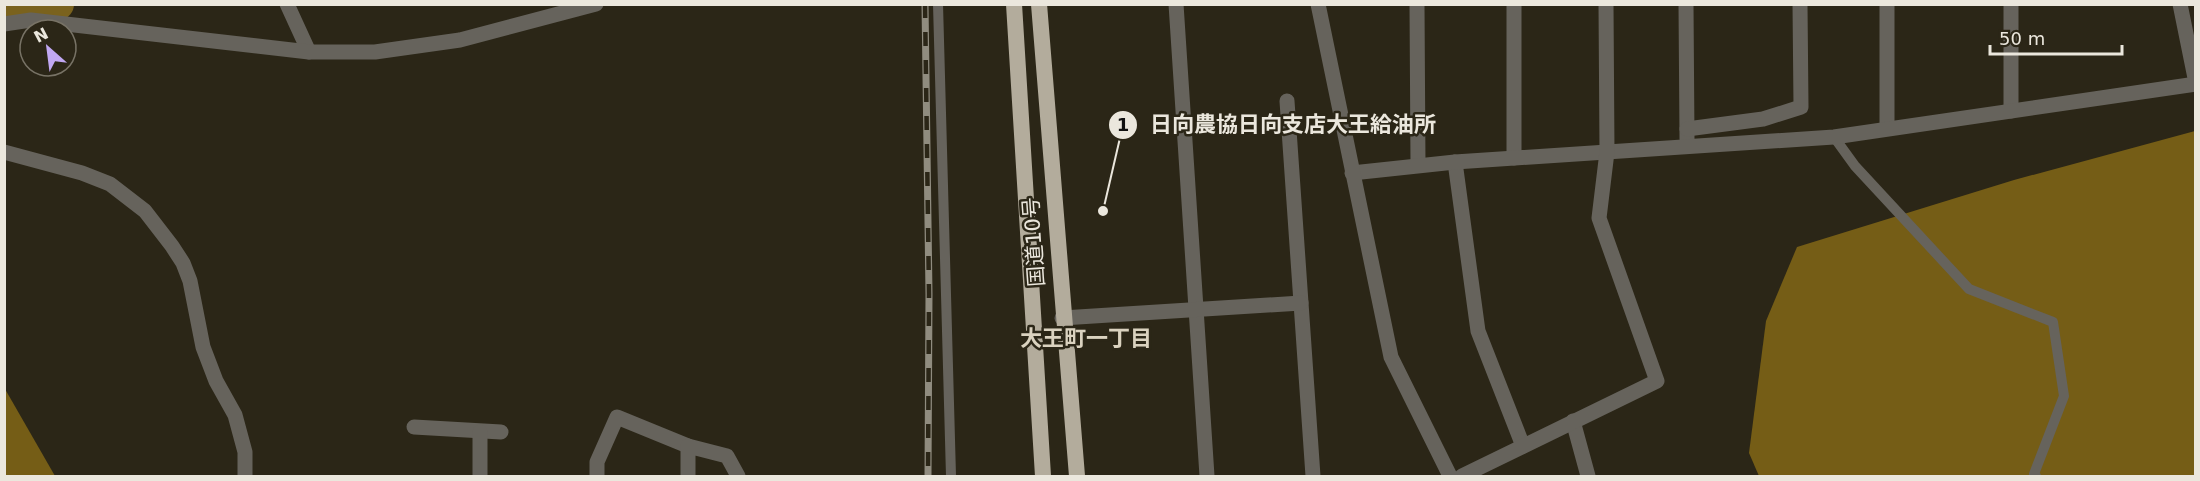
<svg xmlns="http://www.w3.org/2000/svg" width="2200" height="481" viewBox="0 0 2200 481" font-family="'DejaVu Sans','Noto Sans JP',sans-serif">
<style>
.forest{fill:#755d16}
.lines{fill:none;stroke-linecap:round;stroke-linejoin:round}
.river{stroke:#7a621d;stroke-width:32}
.service{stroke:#66635c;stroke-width:10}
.minor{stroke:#66635c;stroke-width:15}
.tertiary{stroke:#66635c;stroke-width:15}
.trunk{stroke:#b3ac9c;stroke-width:16}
.rail-casing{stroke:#908c7f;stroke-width:7}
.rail{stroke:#2b2617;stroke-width:4.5;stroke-dasharray:14;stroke-linecap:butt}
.labels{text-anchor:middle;stroke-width:5;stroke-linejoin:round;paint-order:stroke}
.street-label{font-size:21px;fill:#ebe7dd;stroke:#2b2617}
.neighbourhood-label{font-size:22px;font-weight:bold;fill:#dad2bf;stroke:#2b2617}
.leader{fill:none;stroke:#ebe7dd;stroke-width:2}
.callout-dot{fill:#ebe7dd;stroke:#2b2617;stroke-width:2}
.mark-label{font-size:18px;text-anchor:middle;font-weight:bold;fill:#111}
.callout-label{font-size:22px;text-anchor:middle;font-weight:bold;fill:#ebe7dd;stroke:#2b2617;stroke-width:5;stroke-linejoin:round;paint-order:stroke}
</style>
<rect width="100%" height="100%" fill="#2b2617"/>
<g class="forest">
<path d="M2195,131V476H1759L1749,453L1766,321L1797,247L2014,180Z"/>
<path d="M5,389L55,476H5Z"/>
</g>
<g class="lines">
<path class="river" d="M13,4L28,7L58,4"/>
<g class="service">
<path d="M938,4L951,476"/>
<path d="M1834,137L1855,166L1969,289L2053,322L2064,396L2034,474L2036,476"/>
</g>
<g class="minor">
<path d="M287,4L309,52"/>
<path d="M1176,4L1207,476"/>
<path d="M1417,4L1418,165"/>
<path d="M1514,4V158"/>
<path d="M1686,4L1687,139"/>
<path d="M2180,4L2196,83"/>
<path d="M1287,101L1313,476"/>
<path d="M2011,111V4"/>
<path d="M1887,128V4"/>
<path d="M1687,129L1763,119L1801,107L1800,4"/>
<path d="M4,152L82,173L110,184L145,211L172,246L183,263L190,281L203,347L216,381L235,415L245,452V476"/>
<path d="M1455,162L1478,331L1523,446"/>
<path d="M1352,173L1455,162L1834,137L2196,84"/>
<path d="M1062,318L1301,303"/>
<path d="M1573,421L1588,476"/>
<path d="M414,427L501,432"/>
<path d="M480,476V432"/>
<path d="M597,476V462L617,417L688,446"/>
<path d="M688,476V446L727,456L738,476"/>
<path d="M1462,476L1657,381L1599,218L1607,152L1606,4"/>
</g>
<g class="tertiary">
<path d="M1318,4L1391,357L1450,476"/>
<path d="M4,24L31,20L309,52H375L460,40L596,4"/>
</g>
<g class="trunk">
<path d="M1014,4L1043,476"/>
<path d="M1039,4L1077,476"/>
</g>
<defs>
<path id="rail" d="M925,4L929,294L928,476"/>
</defs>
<use href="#rail" class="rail-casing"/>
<use href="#rail" class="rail"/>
</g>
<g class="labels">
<g class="street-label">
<text transform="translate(1034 242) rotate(-94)" y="7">国道10号</text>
</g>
<g class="neighbourhood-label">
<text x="1086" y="346">大王町一丁目</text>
</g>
</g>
<path class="leader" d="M1103 211L1123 125"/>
<g class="callout-dot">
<circle cx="1103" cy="211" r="6"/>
<circle cx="1123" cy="125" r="15"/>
</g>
<g class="mark-label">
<text x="1123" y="131">1</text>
</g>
<g class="callout-label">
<text x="1293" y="132">日向農協日向支店大王給油所</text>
</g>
<rect width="2200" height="481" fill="none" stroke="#ebe7dd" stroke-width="12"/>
<g transform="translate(48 48) rotate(332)"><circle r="28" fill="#2b2617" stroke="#787366" stroke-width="1.5"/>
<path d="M0-4.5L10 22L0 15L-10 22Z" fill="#c1a8f3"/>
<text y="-9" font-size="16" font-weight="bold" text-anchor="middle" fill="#ebe7dd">N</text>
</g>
<path d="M1990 45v9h132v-9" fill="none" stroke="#ebe7dd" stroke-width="3"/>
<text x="1999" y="45" font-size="18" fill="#ebe7dd" stroke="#2b2617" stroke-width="4.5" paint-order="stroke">50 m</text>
</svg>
